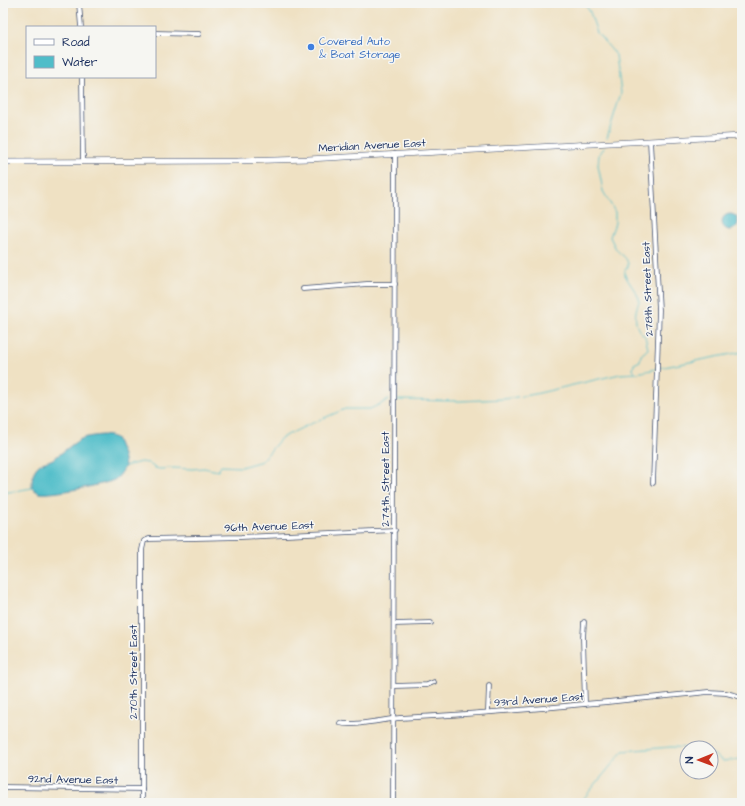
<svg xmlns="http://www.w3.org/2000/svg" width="745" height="806" viewBox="0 0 745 806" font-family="'Architects Daughter',sans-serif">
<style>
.water{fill:#50bdc9;stroke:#367694}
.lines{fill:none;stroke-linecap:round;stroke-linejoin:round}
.stream{stroke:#50bdc9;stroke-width:1}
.minor-casing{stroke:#3b4a6d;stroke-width:5.5}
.major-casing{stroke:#3b4a6d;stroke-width:6}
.minor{stroke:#fff;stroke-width:4}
.major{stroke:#fff;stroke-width:5}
.shop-dot{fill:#3f7fe0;stroke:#f6f6f2;stroke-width:1.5}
.labels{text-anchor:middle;stroke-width:3;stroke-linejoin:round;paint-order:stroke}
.shop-label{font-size:11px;fill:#366cbe;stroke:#f6f6f2;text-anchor:start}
.street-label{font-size:11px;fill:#1b2f5e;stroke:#f6f6f2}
</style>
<rect width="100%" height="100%" fill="#f6f6f2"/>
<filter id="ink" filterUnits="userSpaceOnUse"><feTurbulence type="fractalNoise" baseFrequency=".025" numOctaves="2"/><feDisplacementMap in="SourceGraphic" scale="8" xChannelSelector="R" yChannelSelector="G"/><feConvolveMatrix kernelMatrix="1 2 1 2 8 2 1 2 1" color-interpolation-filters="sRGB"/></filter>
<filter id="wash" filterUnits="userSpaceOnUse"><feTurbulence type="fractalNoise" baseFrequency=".012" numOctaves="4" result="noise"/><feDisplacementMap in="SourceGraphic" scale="16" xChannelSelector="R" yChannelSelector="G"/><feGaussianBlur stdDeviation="0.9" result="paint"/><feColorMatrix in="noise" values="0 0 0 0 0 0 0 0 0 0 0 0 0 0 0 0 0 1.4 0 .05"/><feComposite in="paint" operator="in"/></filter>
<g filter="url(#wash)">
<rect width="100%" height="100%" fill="#efe1c3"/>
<g class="water">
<circle cx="730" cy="222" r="8"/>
<path d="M102,435L110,436L116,438L123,455L125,466C123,471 119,477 114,480C103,485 51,495 40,493C37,492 35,490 32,488C32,481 32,473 37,467C41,462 47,462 53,459C63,453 71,444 81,439C88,436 95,436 102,435Z"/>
</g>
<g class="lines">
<g class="stream">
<path d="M584,3L590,12L597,33L616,55L621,93L607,138"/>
<path d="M604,148L599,155L598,165L603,191L615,212V223L610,237C612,241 614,245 616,249C620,255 629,257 628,267L625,269"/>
<path d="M625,271V275C629,283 635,290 639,298C640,302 638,303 637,307C634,316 635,331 645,336L648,349L641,355L640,361L634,364L633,370L636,373"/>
<path d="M659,368L742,352"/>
<path d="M398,400L460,401L504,399L535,394L620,374L637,373L656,369"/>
<path d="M125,466L141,462L148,463L155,468L160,469L173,468L192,469L204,468L218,471L221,466L241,467L262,461L281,438L308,425L345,409H370L389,400"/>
<path d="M3,493L32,488"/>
<path d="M711,753L723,761L742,759"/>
<path d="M580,803L623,751L671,747L692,748"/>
</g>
</g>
</g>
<g filter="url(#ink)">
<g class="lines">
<defs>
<g id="minor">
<path d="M79,3L81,27"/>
<path d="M155,33L199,34"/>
<path d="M82,77L83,161"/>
<path d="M650,141L659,310L653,483"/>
<path d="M303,289L367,284H395"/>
<path d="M584,622L583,638L585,704"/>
<path d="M394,624L431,623"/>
<path d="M394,686L427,685L434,682"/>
<path d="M488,711L489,685"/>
<path d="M340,723C352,727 386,719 400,718C503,713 606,702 708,692L726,693L738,696"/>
<path d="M3,787L142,789"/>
<path d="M142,803V550L144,541L149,539L241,537L395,530"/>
<path d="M393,803L395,154"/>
</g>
<path id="major" d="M3,162L238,161L308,159L742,136"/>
</defs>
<use href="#minor" class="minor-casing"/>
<use href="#major" class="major-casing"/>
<use href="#minor" class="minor"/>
<use href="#major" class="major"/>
</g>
</g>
<circle class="shop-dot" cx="311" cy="47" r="4"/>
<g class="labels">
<g class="shop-label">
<text x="319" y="45">Covered Auto<tspan x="319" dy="13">&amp; Boat Storage</tspan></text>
</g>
<g class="street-label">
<text transform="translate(372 145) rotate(-3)" y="4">Meridian Avenue East</text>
<text transform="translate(647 289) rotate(-92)" y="4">278th Street East</text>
<text transform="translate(385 479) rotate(-90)" y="4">274th Street East</text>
<text transform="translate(269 526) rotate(-2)" y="4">96th Avenue East</text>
<text transform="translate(133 672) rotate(-90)" y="4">270th Street East</text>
<text transform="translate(539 699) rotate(-4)" y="4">93rd Avenue East</text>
<text transform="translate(73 779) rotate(1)" y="4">92nd Avenue East</text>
</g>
</g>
<rect width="745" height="806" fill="none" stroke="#f6f6f2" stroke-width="16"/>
<rect x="26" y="26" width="130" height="52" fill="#f6f6f2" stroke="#9ea6b7"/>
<rect x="34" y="39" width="20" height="6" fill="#ffffff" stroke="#9ea6b7"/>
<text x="62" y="46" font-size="12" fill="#1b2f5e">Road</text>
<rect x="34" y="56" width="20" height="12" fill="#50bdc9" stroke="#9ea6b7"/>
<text x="62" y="66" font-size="12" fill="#1b2f5e">Water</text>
<g transform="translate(699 760) rotate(269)"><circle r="19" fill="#f6f6f2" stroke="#9ea6b7"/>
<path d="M0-3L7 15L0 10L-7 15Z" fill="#c8321e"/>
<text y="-6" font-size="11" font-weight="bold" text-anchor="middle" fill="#1b2f5e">N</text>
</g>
</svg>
